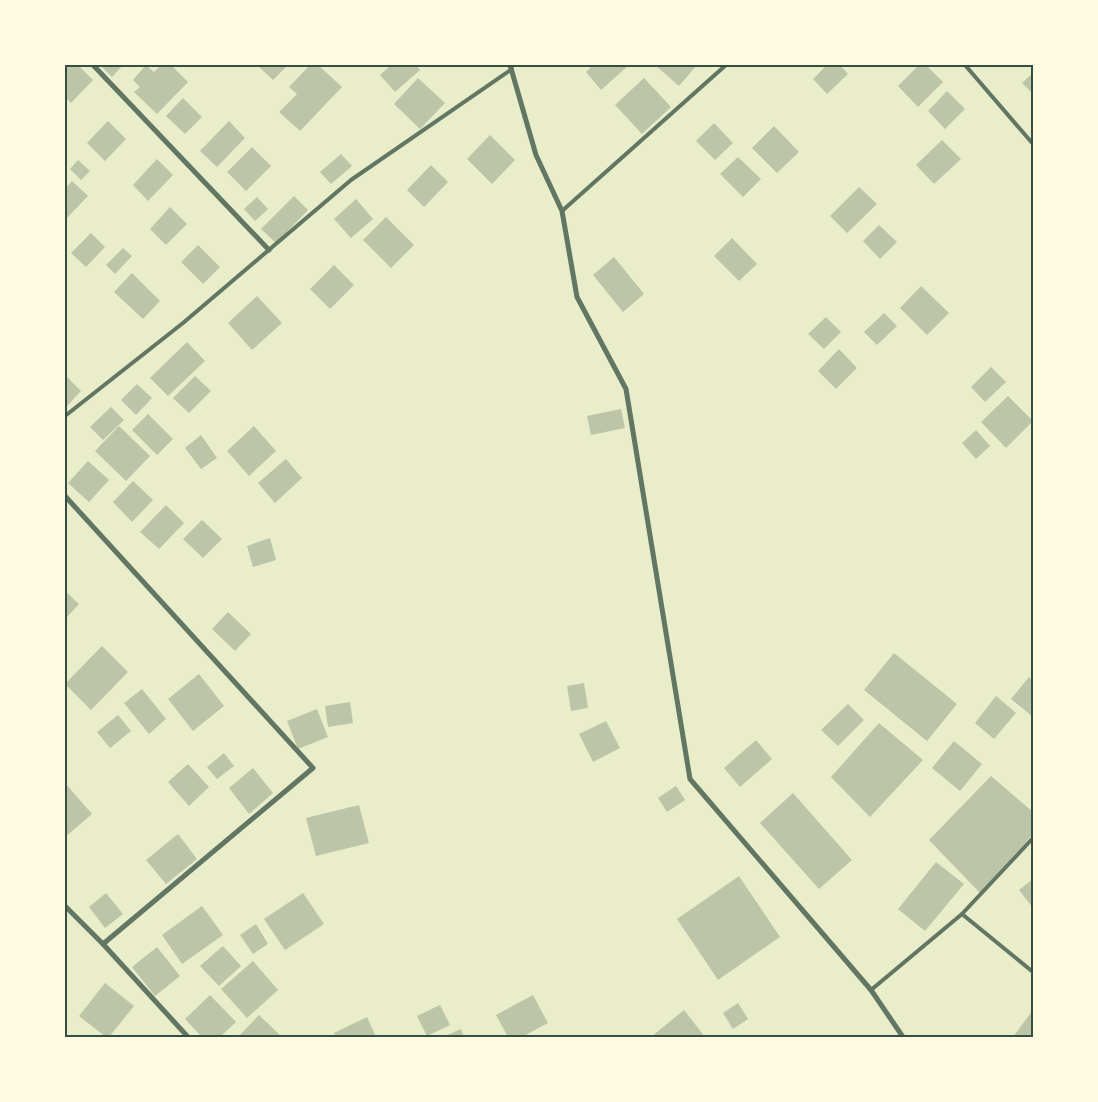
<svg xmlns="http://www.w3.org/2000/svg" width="1098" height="1102" viewBox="0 0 1098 1102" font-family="Quicksand,sans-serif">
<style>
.building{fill:#bcc5a7}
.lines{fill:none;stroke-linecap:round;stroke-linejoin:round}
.service{stroke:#617663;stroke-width:4}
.minor{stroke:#617663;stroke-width:5}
.neatline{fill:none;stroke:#344e41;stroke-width:2}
</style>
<rect width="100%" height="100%" fill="#e9edc9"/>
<g class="building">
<path d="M70,65H78L93,80L71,103L65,97V70Z"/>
<path d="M100,65H123L112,77Z"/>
<path d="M146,65L154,72L161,65H171L188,82L157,114L134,92L140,87L133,80Z"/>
<path d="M257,65H288L273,80Z"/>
<path d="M310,65H318L342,87L300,131L279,112L297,94L289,87Z"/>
<path d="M391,65H416L420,70L395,92L380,75Z"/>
<path d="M593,65H629L601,90L586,72Z"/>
<path d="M655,65H697L679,86Z"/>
<path d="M827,65H840L848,74L827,94L813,79Z"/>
<path d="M919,65H926L943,82L918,107L898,86Z"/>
<path d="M1033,73V94L1022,83Z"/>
<path d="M418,78L445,103L420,129L394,104Z"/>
<path d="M644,78L671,107L642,134L615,105Z"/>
<path d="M947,91L965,109L945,129L928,111Z"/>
<path d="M183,98L202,117L185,134L166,116Z"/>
<path d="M108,121L126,139L105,161L87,143Z"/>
<path d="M229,121L245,138L217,167L200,151Z"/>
<path d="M714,123L733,143L715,160L696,141Z"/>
<path d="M774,126L799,152L777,173L752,148Z"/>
<path d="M490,135L515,160L492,184L467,159Z"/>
<path d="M942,140L961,159L934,184L916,165Z"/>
<path d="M252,147L271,166L246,191L227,172Z"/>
<path d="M341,154L352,166L331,184L320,172Z"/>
<path d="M738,157L761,179L743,197L720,174Z"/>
<path d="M157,159L173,175L148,201L133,185Z"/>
<path d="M78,160L90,171L81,180L70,169Z"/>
<path d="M431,165L448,182L424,207L407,190Z"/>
<path d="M72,181L88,196L65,220V189Z"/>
<path d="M859,187L877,204L847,233L830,216Z"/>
<path d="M294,196L308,210L276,243L261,229Z"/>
<path d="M257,197L268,209L255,221L244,209Z"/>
<path d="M356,199L373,219L351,238L334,219Z"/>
<path d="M170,207L187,224L166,245L150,229Z"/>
<path d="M386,217L414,245L391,268L363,240Z"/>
<path d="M879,225L897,242L880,259L863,241Z"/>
<path d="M91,233L105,247L86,267L71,253Z"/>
<path d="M732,238L757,264L739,281L714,256Z"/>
<path d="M198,245L220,267L203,284L181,262Z"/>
<path d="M123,248L132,256L115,274L106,265Z"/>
<path d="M614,257L644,294L623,312L593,275Z"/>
<path d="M334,265L354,285L330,309L310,289Z"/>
<path d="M132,273L160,301L143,319L114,292Z"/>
<path d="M921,286L949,313L927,335L900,308Z"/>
<path d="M257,296L282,323L252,350L228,323Z"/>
<path d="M884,313L897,326L877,345L864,332Z"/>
<path d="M826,317L841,332L824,349L808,334Z"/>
<path d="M187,342L205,361L168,396L150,378Z"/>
<path d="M839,349L857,368L836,389L818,371Z"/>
<path d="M991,367L1006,382L985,402L971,387Z"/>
<path d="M65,375L81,391L65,408Z"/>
<path d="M195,376L211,391L189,413L173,398Z"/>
<path d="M137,384L152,398L136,415L121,400Z"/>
<path d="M1008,396L1033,421L1006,448L981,422Z"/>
<path d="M111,407L124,420L103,440L90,427Z"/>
<path d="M621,409L625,428L591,435L587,416Z"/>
<path d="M148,414L173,439L157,455L132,430Z"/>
<path d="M119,426L150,456L126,481L95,451Z"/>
<path d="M254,426L276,451L249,476L227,451Z"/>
<path d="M976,430L990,446L976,459L962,443Z"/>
<path d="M201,435L217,458L201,469L185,448Z"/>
<path d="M286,459L302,478L275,503L258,483Z"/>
<path d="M88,461L109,480L89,502L68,483Z"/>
<path d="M133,481L153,500L132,522L113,502Z"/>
<path d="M166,505L184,523L159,549L140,532Z"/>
<path d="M202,520L222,539L203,558L183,539Z"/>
<path d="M270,538L276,560L253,567L247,546Z"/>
<path d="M65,591L79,604L65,619Z"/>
<path d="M228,612L251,634L235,651L212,629Z"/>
<path d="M102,646L128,672L91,710L65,684Z"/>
<path d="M894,653L957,704L927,741L864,690Z"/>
<path d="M199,674L224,706L193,731L168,699Z"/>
<path d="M1029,677L1033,681V717L1011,699Z"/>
<path d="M584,683L588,708L571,711L567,686Z"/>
<path d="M142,689L166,719L149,734L124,703Z"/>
<path d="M996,696L1016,713L994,739L975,723Z"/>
<path d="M350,702L353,723L328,727L325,706Z"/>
<path d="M848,704L864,720L838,746L821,730Z"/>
<path d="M317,709L328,737L298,749L287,721Z"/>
<path d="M118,715L131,731L110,748L97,732Z"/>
<path d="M606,721L620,748L593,762L579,734Z"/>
<path d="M879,723L923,760L870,817L831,777Z"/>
<path d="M756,740L772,759L740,787L724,768Z"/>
<path d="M954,741L982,764L960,791L932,768Z"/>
<path d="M224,753L234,766L217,779L207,767Z"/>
<path d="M188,764L209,787L189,806L168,782Z"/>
<path d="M253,768L273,793L249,814L229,788Z"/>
<path d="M991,776L1033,812V834L980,893L929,840Z"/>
<path d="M65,783L92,814L65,837Z"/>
<path d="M676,786L685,800L667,812L658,798Z"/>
<path d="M793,793L852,860L819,889L760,823Z"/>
<path d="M359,805L369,843L316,856L306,818Z"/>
<path d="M178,834L197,859L166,884L146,860Z"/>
<path d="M936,862L964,884L925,931L898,909Z"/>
<path d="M739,876L780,937L718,980L677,919Z"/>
<path d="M1033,879V908L1019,890Z"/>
<path d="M106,893L123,914L105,928L89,907Z"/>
<path d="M303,893L324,924L285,950L264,919Z"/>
<path d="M202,906L223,935L182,964L162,935Z"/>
<path d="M256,924L268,944L253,954L240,935Z"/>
<path d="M223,946L241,966L219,986L200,966Z"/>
<path d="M157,947L180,976L155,996L132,967Z"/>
<path d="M253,961L278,990L247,1018L221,989Z"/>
<path d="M105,983L134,1006L109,1037H106L79,1016Z"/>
<path d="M210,995L236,1022L220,1037H202L185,1019Z"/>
<path d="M533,995L548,1023L522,1037H508L496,1015Z"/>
<path d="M738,1003L748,1019L733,1029L723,1013Z"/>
<path d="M440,1005L450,1025L427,1036L417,1016Z"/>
<path d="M684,1010L705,1037H651Z"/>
<path d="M1033,1010V1037H1013Z"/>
<path d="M259,1015L282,1037H238Z"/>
<path d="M367,1017L376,1037H336L334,1033Z"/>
<path d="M461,1029L464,1037H443Z"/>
</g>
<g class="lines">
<g class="service">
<path d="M965,65L1033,144"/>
<path d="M562,211L726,65"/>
<path d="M65,416L183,323L351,180L512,69"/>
<path d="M962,914L1033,972"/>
<path d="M871,990L962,914L1033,838"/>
</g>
<g class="minor">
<path d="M93,65L269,250"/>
<path d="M510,65L536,155L562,211L577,297L626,389L690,779L871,990L903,1037"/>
<path d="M65,496L313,768L103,944"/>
<path d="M65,906L103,944L188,1037"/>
</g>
</g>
<rect width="1098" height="1102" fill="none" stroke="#fefae0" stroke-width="132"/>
<rect x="66" y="66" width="966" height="970" class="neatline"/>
</svg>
